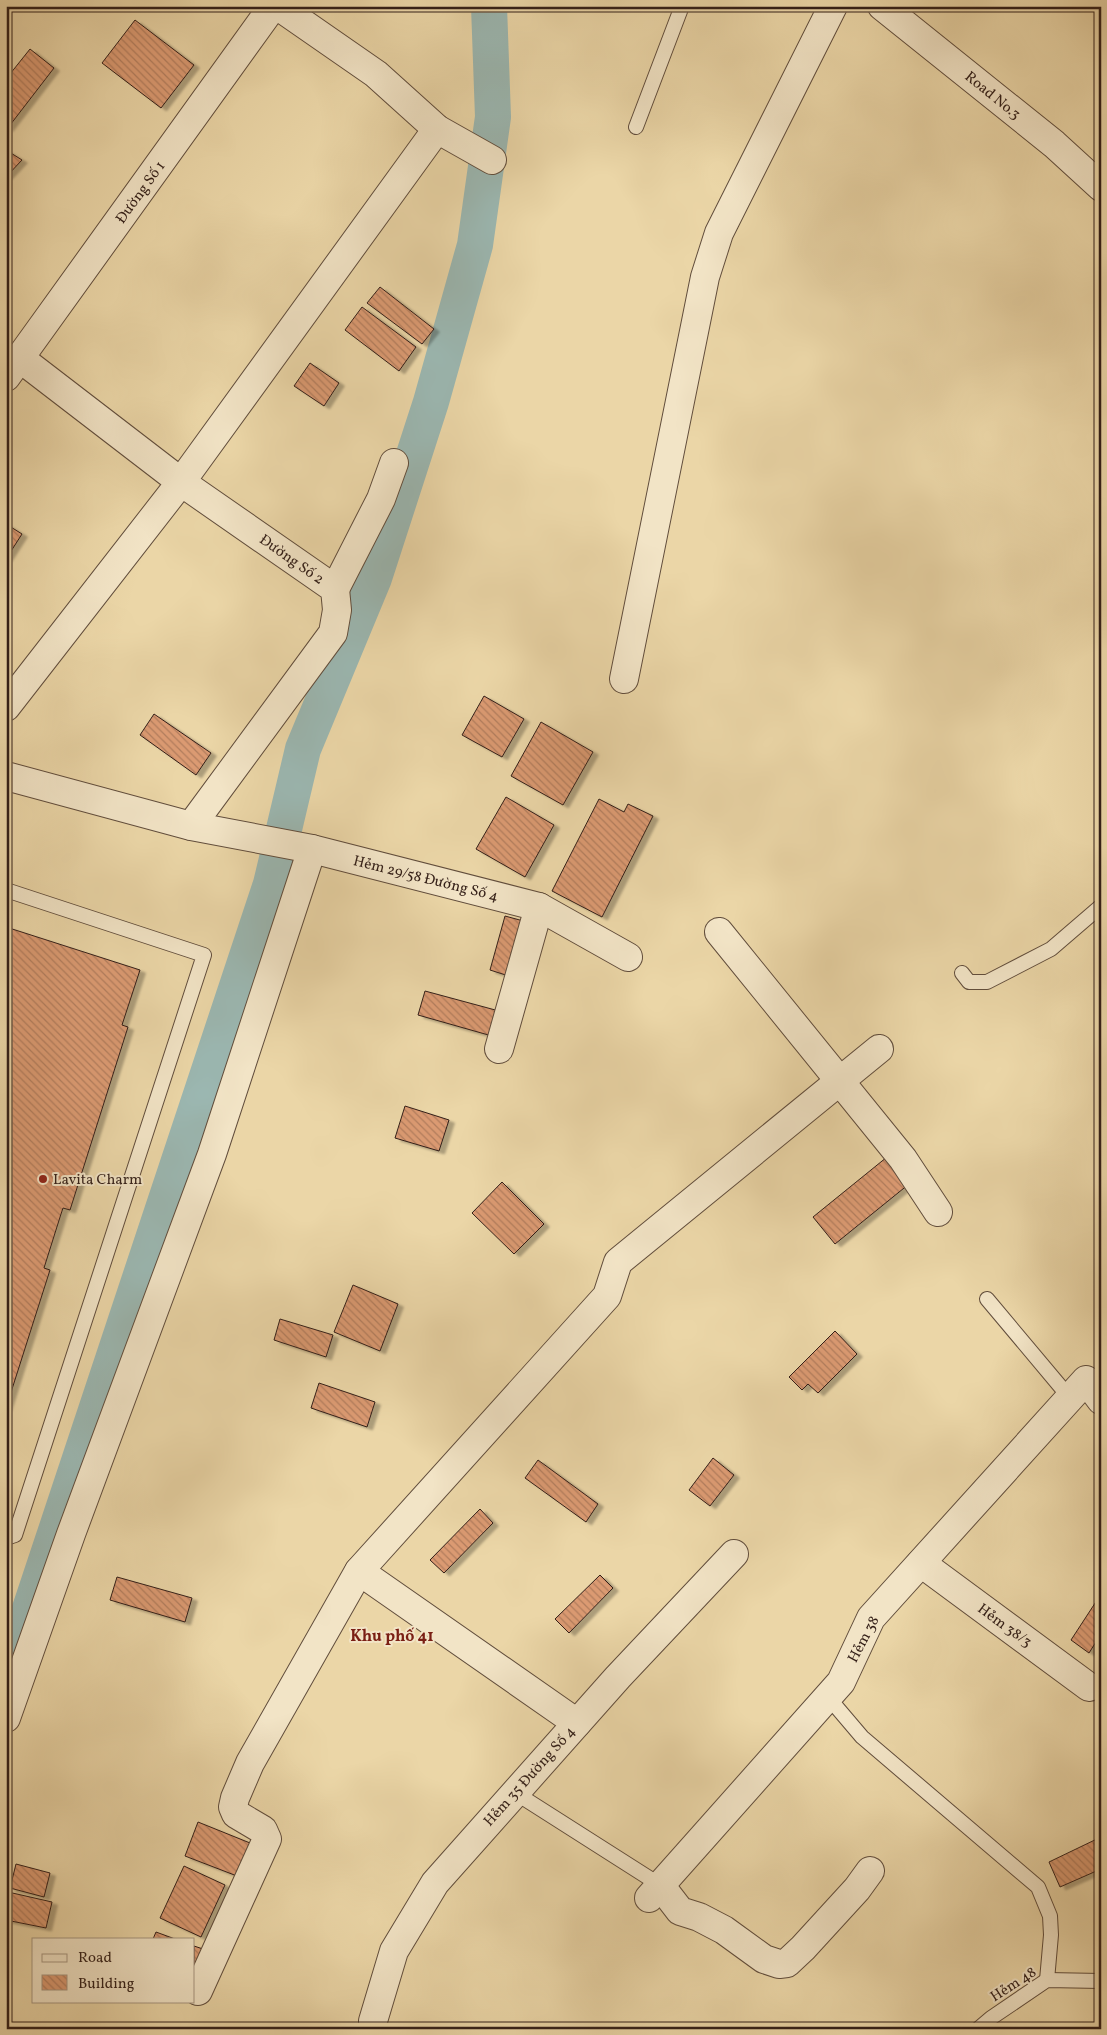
<svg xmlns="http://www.w3.org/2000/svg" width="1107" height="2035" viewBox="0 0 1107 2035" font-family="Vollkorn,serif">
<style>
.lines{fill:none;stroke-linecap:round;stroke-linejoin:round}
.canal{stroke:#9bb7b1;stroke-width:36}
.building{fill:url(#building-back-hatch);stroke:#331f18;filter:url(#shadow)}
.service-casing{stroke:#614d3c;stroke-width:16}
.minor-casing{stroke:#614d3c;stroke-width:30}
.service{stroke:#f2e4c6;stroke-width:14}
.minor{stroke:#f2e4c6;stroke-width:28}
.poi-dot{fill:#8f2418;stroke:#f2e4c6;stroke-width:2}
.labels{text-anchor:middle;stroke-width:4;stroke-linejoin:round;paint-order:stroke}
.street-label{font-size:15px;fill:#331f18;stroke:#f2e4c6}
.poi-label{font-size:15px;fill:#331f18;stroke:#f2e4c6;text-anchor:start}
.neighbourhood-label{font-size:16px;font-weight:bold;fill:#7a1f14;stroke:#f2e4c6}
</style>
<defs>
<pattern id="building-back-hatch" width="6" height="6" patternUnits="userSpaceOnUse" patternTransform="scale(1.25)"><rect width="6" height="6" fill="#db9a72"/><path d="M-1 5l2 2M0 0l6 6M5-1l2 2" fill="none" stroke="#b27d5d"/></pattern>
<filter id="shadow"><feDropShadow dx="5.5" dy="3" stdDeviation="1" flood-color="#0004"/></filter>
</defs>
<rect width="100%" height="100%" fill="#ebd6a7"/>
<filter id="stains"><feTurbulence type="fractalNoise" baseFrequency=".004" numOctaves="4"/><feColorMatrix values="0 0 0 0 .2 0 0 0 0 .09 0 0 0 0 .02 0 0 0 .5 -.17"/></filter>
<radialGradient id="worn" r=".72"><stop offset=".6" stop-color="#630" stop-opacity="0"/><stop offset="1" stop-color="#630" stop-opacity=".3"/></radialGradient>
<g class="lines">
<path class="canal" d="M6,1673L19,1642L271,884L303,749L374,578L431,402L475,245L493,117L489,6"/>
</g>
<g class="building">
<path d="M135,20L194,65L161,108L102,63Z"/>
<path d="M30,49L54,68L7,129L6,79Z"/>
<path d="M6,150L22,160L6,177Z"/>
<path d="M380,287L434,329L422,344L367,303Z"/>
<path d="M362,307L416,347L399,371L345,330Z"/>
<path d="M310,363L339,383L324,406L294,386Z"/>
<path d="M6,524L22,534L6,559Z"/>
<path d="M484,696L524,719L502,757L462,735Z"/>
<path d="M154,714L211,753L196,775L140,735Z"/>
<path d="M541,722L593,752L563,805L511,776Z"/>
<path d="M506,797L554,825L525,877L476,849Z"/>
<path d="M599,799L624,812L628,804L653,816L602,917L552,891Z"/>
<path d="M505,916L527,922L512,977L490,970Z"/>
<path d="M6,927L140,970L122,1025L128,1027L70,1210L63,1208L61,1214L44,1268L50,1270L6,1408V1049L9,1042L6,1041Z"/>
<path d="M425,991L499,1011L492,1036L418,1015Z"/>
<path d="M405,1106L449,1120L439,1151L395,1138Z"/>
<path d="M887,1157L909,1184L835,1244L813,1217Z"/>
<path d="M502,1182L544,1224L514,1254L472,1213Z"/>
<path d="M353,1285L398,1304L380,1351L334,1332Z"/>
<path d="M280,1319L333,1335L326,1357L274,1340Z"/>
<path d="M835,1331L857,1354L818,1393L808,1384L802,1390L789,1377Z"/>
<path d="M319,1383L375,1402L367,1427L311,1408Z"/>
<path d="M713,1458L734,1475L710,1506L689,1490Z"/>
<path d="M538,1460L598,1504L586,1522L525,1478Z"/>
<path d="M480,1509L493,1523L444,1573L430,1560Z"/>
<path d="M600,1575L613,1588L569,1633L555,1619Z"/>
<path d="M117,1577L192,1598L185,1622L110,1600Z"/>
<path d="M1101,1594V1634L1089,1653L1071,1640Z"/>
<path d="M198,1822L250,1843L237,1876L185,1856Z"/>
<path d="M1101,1837V1869L1060,1887L1049,1862Z"/>
<path d="M16,1864L50,1873L44,1897L10,1888Z"/>
<path d="M184,1866L225,1885L201,1937L160,1918Z"/>
<path d="M8,1892L52,1902L46,1928L6,1920Z"/>
<path d="M156,1932L175,1939H153Z"/>
<path d="M194,1946L203,1949L194,1975Z"/>
</g>
<g class="lines">
<defs>
<g id="service">
<path d="M636,127L682,6"/>
<path d="M6,890L204,955L15,1535L6,1538"/>
<path d="M962,973L969,982H987L1051,949L1101,906"/>
<path d="M987,1299L1070,1398"/>
<path d="M828,1697L862,1737L1038,1887L1050,1916L1051,1935L1047,1980"/>
<path d="M514,1792L660,1885"/>
<path d="M978,2029L991,2018L1047,1980L1101,1981"/>
</g>
<g id="minor">
<path d="M278,6L376,74L437,129L492,160"/>
<path d="M882,6L1054,144L1101,187"/>
<path d="M21,359L181,482L335,589L337,610L333,633L191,826"/>
<path d="M6,377L273,6"/>
<path d="M335,589L381,499L394,463"/>
<path d="M624,679L705,277L719,233L833,6"/>
<path d="M6,707L181,482L437,129"/>
<path d="M6,776L191,826L312,849L539,907L499,1049"/>
<path d="M539,907L628,957"/>
<path d="M719,932L903,1159L938,1212"/>
<path d="M921,1563L1089,1687"/>
<path d="M359,1571L577,1723"/>
<path d="M6,1718L71,1534L212,1154L312,849"/>
<path d="M660,1885L680,1911L699,1917L724,1930L764,1959L779,1964L787,1963L803,1948L857,1889L870,1871"/>
<path d="M649,1898L841,1682L871,1618L1086,1380L1101,1400"/>
<path d="M198,1991L267,1839L263,1830L236,1814L233,1807L235,1798L250,1763L359,1571L607,1296L618,1262L879,1049"/>
<path d="M373,2029V2021L394,1951L435,1883L618,1677L734,1554"/>
</g>
</defs>
<use href="#service" class="service-casing"/>
<use href="#minor" class="minor-casing"/>
<use href="#service" class="service"/>
<use href="#minor" class="minor"/>
</g>
<circle class="poi-dot" cx="43" cy="1179" r="5"/>
<g class="labels">
<g class="street-label">
<text transform="translate(993 95) rotate(39)" y="5">Road No.3</text>
<text transform="translate(140 192) rotate(-54)" y="5">Đường Số 1</text>
<text transform="translate(292 559) rotate(35)" y="5">Đường Số 2</text>
<text transform="translate(426 878) rotate(14)" y="5">Hẻm 29/58 Đường Số 4</text>
<text transform="translate(1005 1625) rotate(36)" y="5">Hẻm 38/3</text>
<text transform="translate(863 1639) rotate(-62)" y="5">Hẻm 38</text>
<text transform="translate(529 1776) rotate(-48)" y="5">Hẻm 35 Đường Số 4</text>
<text transform="translate(1013 1984) rotate(-33)" y="5">Hẻm 48</text>
</g>
<g class="poi-label">
<text x="53" y="1184">Lavita Charm</text>
</g>
<g class="neighbourhood-label">
<text x="392" y="1641">Khu phố 41</text>
</g>
</g>
<rect width="1107" height="2035" fill="none" stroke="#ebd6a7" stroke-width="25"/>
<rect x="8" y="8" width="1092" height="2020" fill="none" stroke="#331f18" stroke-width="2.5"/>
<rect x="12" y="12" width="1082" height="2010" fill="none" stroke="#331f18"/>
<rect x="32" y="1938" width="162" height="65" fill="#f2e4c6" stroke="#a69580"/>
<rect x="42" y="1954" width="25" height="8" fill="#f2e4c6" stroke="#a69580"/>
<text x="78" y="1962" font-size="15" fill="#331f18">Road</text>
<rect x="42" y="1975" width="25" height="15" fill="url(#building-back-hatch)" stroke="#a69580"/>
<text x="78" y="1988" font-size="15" fill="#331f18">Building</text>
<rect width="100%" height="100%" filter="url(#stains)"/>
<rect width="100%" height="100%" fill="url(#worn)"/>
</svg>
